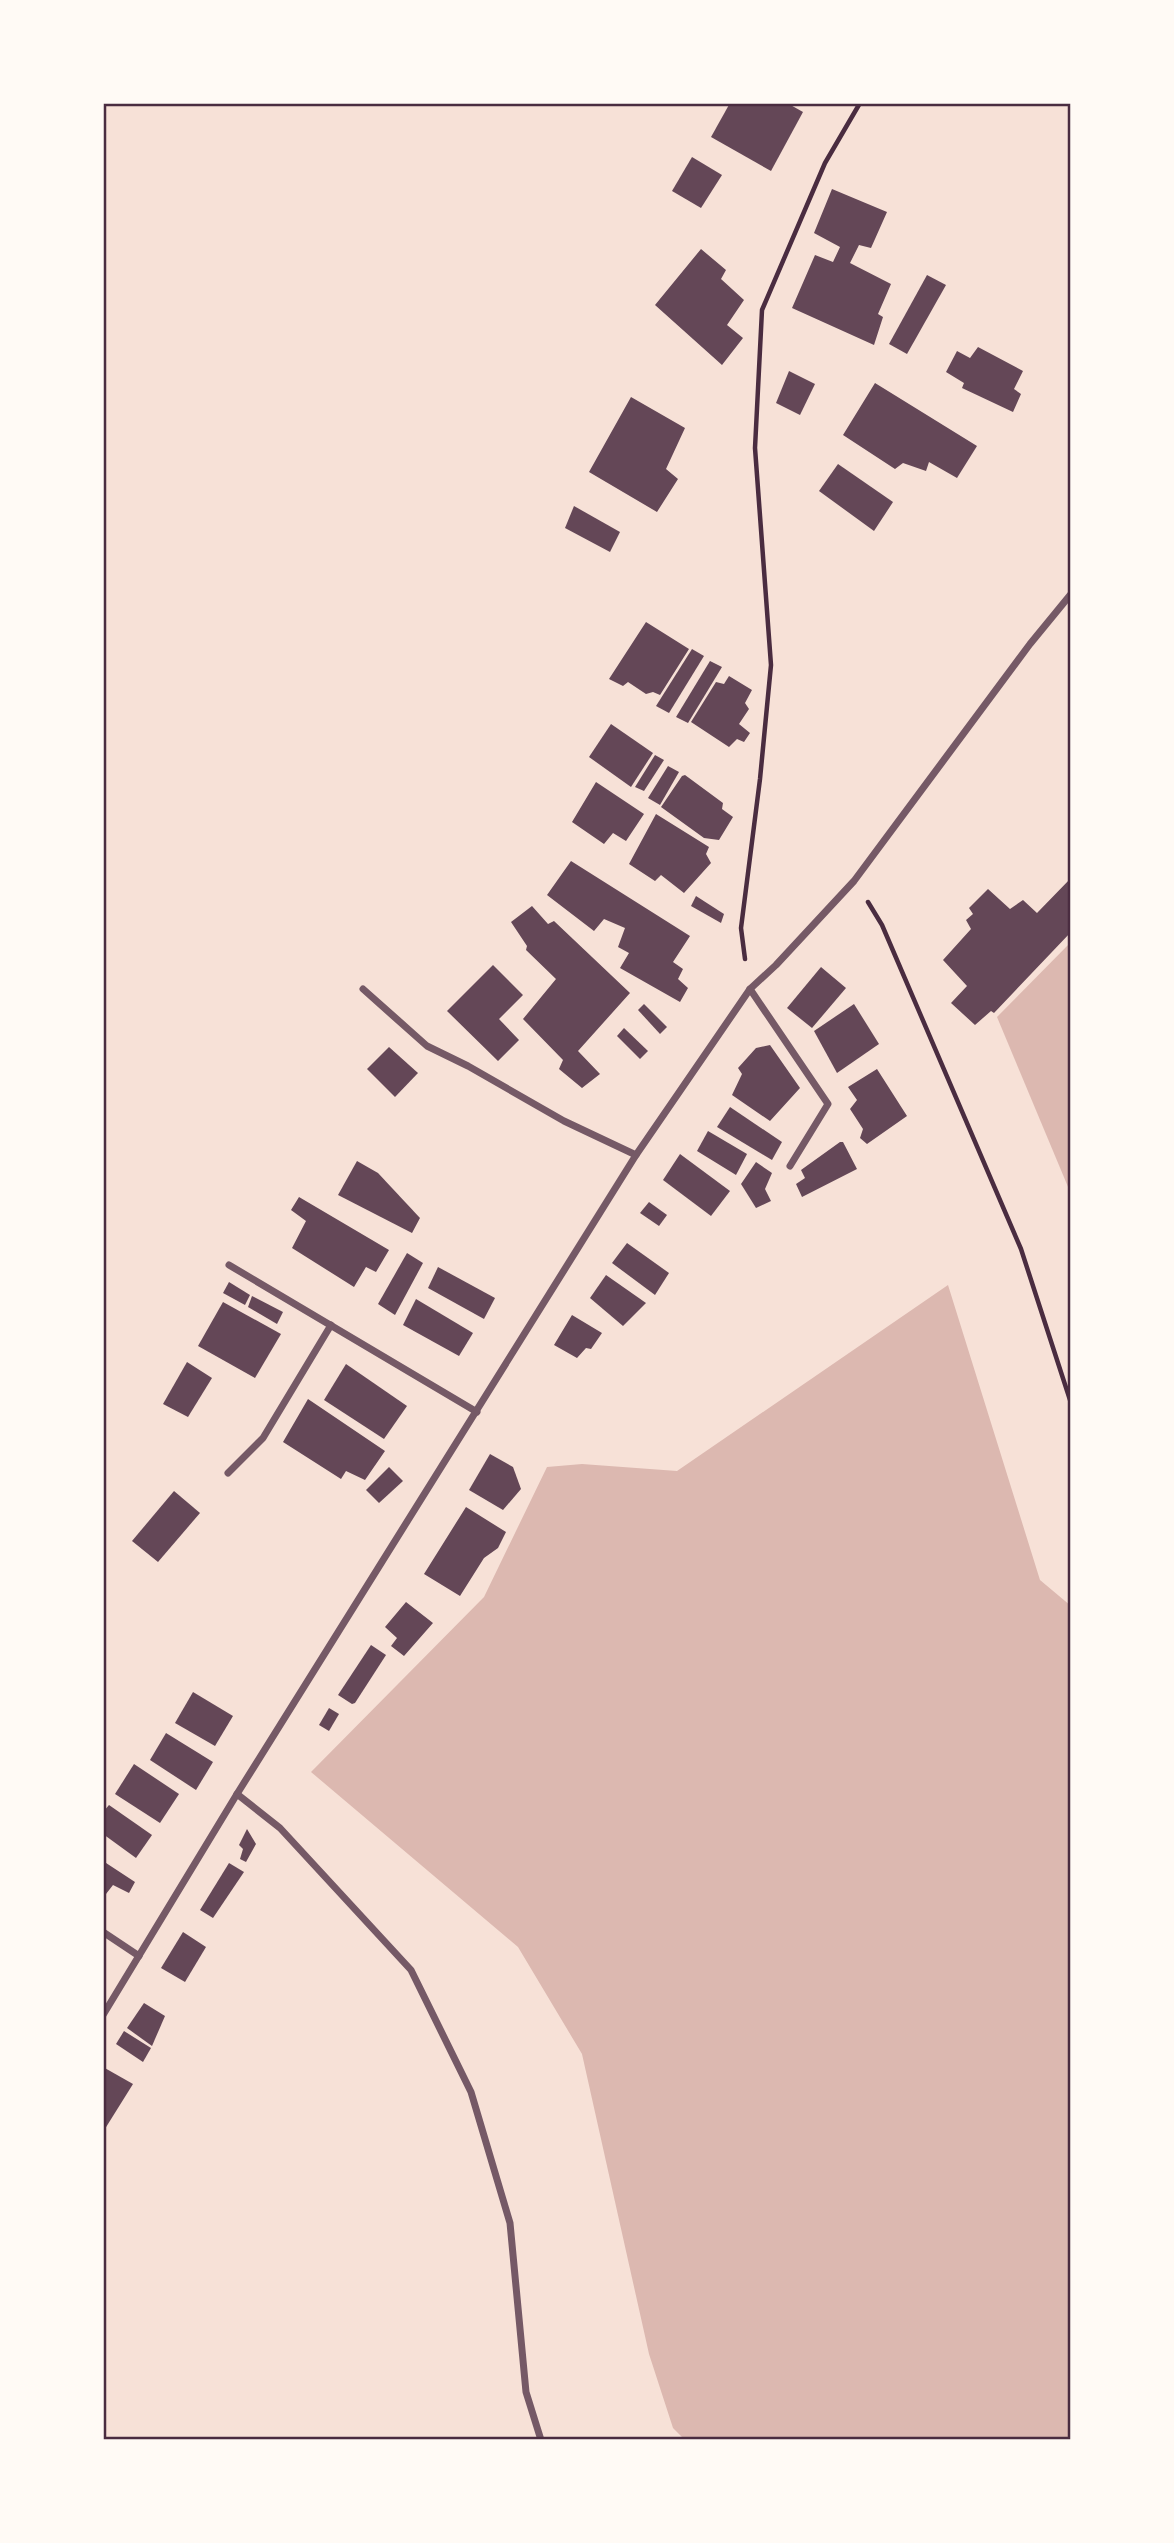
<svg xmlns="http://www.w3.org/2000/svg" width="1174" height="2543" viewBox="0 0 1174 2543" font-family="Arial,sans-serif">
<style>
.water{fill:#dcb8b0}
.building{fill:#644757}
.lines{fill:none;stroke-linecap:round;stroke-linejoin:round}
.path{stroke:#4a2c40;stroke-width:4.5}
.minor{stroke:#755966;stroke-width:7}
.neatline{fill:none;stroke:#4a2c40;stroke-width:2.5}
</style>
<rect width="100%" height="100%" fill="#f7e1d7"/>
<g class="water">
<path d="M1071,942V1194L997,1017Z"/>
<path d="M948,1285L1040,1580L1071,1606V2440H685L673,2428L649,2354L582,2054L518,1947L311,1772L484,1597L547,1467L582,1464L677,1471Z"/>
</g>
<g class="building">
<path d="M730,103H787L803,112L771,171L711,137Z"/>
<path d="M692,157L722,175L701,208L672,191Z"/>
<path d="M832,189L887,212L871,248L859,245L850,263L891,284L878,314L883,317L874,345L792,308L815,255L833,262L840,247L814,233Z"/>
<path d="M701,249L726,270L721,279L744,300L727,325L743,338L722,365L655,305Z"/>
<path d="M927,275L946,285L907,354L889,344Z"/>
<path d="M978,347L1023,371L1014,389L1021,394L1013,412L962,388L964,383L946,372L957,351L970,358Z"/>
<path d="M789,371L815,384L800,415L776,403Z"/>
<path d="M875,383L977,446L957,478L929,462L926,471L903,463L895,469L843,435Z"/>
<path d="M631,397L685,428L666,469L678,479L657,512L589,472Z"/>
<path d="M838,464L893,502L874,531L819,491Z"/>
<path d="M574,506L620,532L610,552L565,528Z"/>
<path d="M646,622L689,649L660,695L653,692L646,694L628,682L623,686L609,679Z"/>
<path d="M692,649L704,656L669,713L656,706Z"/>
<path d="M710,661L722,667L688,723L676,717Z"/>
<path d="M729,676L752,690L745,703L749,709L739,724L750,733L744,742L737,739L729,747L691,722L716,682L724,684Z"/>
<path d="M611,724L653,753L631,787L589,757Z"/>
<path d="M655,755L664,760L644,791L635,787Z"/>
<path d="M668,766L679,772L660,805L648,798Z"/>
<path d="M685,775L723,803L722,809L733,817L719,840L704,838L661,807L682,776Z"/>
<path d="M596,782L644,814L626,841L613,833L604,844L572,822Z"/>
<path d="M656,814L709,847L706,854L711,863L684,893L661,875L655,881L629,864Z"/>
<path d="M571,861L690,936L673,962L683,969L678,979L688,988L680,1002L620,968L629,953L618,947L625,928L604,919L594,931L547,895Z"/>
<path d="M1071,878V932L994,1013L991,1011L975,1025L951,1003L967,986L943,960L971,929L966,920L973,914L969,908L988,889L1010,909L1023,900L1037,913Z"/>
<path d="M696,896L724,914L721,923L691,906Z"/>
<path d="M532,906L548,924L554,921L630,993L578,1051L600,1074L582,1088L559,1069L563,1060L523,1019L556,979L526,950L527,946L511,922Z"/>
<path d="M493,965L523,995L499,1019L519,1040L498,1061L447,1011Z"/>
<path d="M821,967L846,988L812,1028L787,1008Z"/>
<path d="M644,1004L667,1027L660,1034L638,1010Z"/>
<path d="M854,1004L879,1044L837,1073L814,1031Z"/>
<path d="M624,1028L648,1051L640,1059L617,1036Z"/>
<path d="M770,1045L800,1088L770,1121L732,1095L742,1074L738,1068L756,1048Z"/>
<path d="M389,1047L418,1073L395,1097L367,1069Z"/>
<path d="M877,1069L907,1116L867,1144L860,1138L863,1129L850,1109L857,1100L848,1087Z"/>
<path d="M730,1107L782,1142L772,1160L717,1127Z"/>
<path d="M708,1131L747,1154L736,1175L697,1151Z"/>
<path d="M840,1142H843L857,1169L802,1197L796,1184L805,1178L801,1170Z"/>
<path d="M680,1154L730,1191L711,1216L663,1180Z"/>
<path d="M357,1161L378,1173L420,1218L412,1233L338,1195Z"/>
<path d="M756,1162L772,1173L765,1189L771,1201L756,1208L741,1184Z"/>
<path d="M299,1197L389,1250L376,1272L366,1267L354,1287L292,1248L306,1221L291,1210Z"/>
<path d="M649,1202L667,1215L659,1226L640,1213Z"/>
<path d="M627,1243L669,1273L655,1295L612,1263Z"/>
<path d="M407,1253L423,1263L395,1315L378,1304Z"/>
<path d="M438,1267L495,1298L484,1319L428,1288Z"/>
<path d="M606,1275L646,1303L623,1326L590,1298Z"/>
<path d="M229,1282L250,1295L245,1305L223,1293Z"/>
<path d="M252,1296L283,1312L277,1324L248,1307Z"/>
<path d="M416,1299L473,1333L459,1356L403,1325Z"/>
<path d="M223,1302L281,1334L255,1378L198,1346Z"/>
<path d="M572,1315L602,1333L591,1349L586,1348L577,1358L554,1345Z"/>
<path d="M187,1362L212,1378L188,1417L163,1404Z"/>
<path d="M346,1364L407,1406L384,1439L324,1400Z"/>
<path d="M308,1399L385,1451L365,1480L346,1471L341,1479L283,1442Z"/>
<path d="M490,1454L513,1467L521,1489L503,1510L469,1490Z"/>
<path d="M389,1467L403,1481L379,1503L366,1490Z"/>
<path d="M174,1491L200,1513L158,1562L132,1541Z"/>
<path d="M466,1507L506,1532L498,1548L484,1558L460,1596L424,1574Z"/>
<path d="M406,1602L433,1623L404,1656L391,1646L397,1638L385,1627Z"/>
<path d="M371,1645L386,1655L355,1703L352,1704L338,1695Z"/>
<path d="M193,1692L233,1716L215,1746L175,1723Z"/>
<path d="M329,1708L339,1714L329,1731L319,1725Z"/>
<path d="M166,1733L213,1762L196,1790L150,1760Z"/>
<path d="M134,1764L179,1794L160,1823L115,1794Z"/>
<path d="M109,1805L152,1835L136,1858L103,1834V1812Z"/>
<path d="M247,1829L256,1844L246,1862L240,1859L243,1849L239,1845Z"/>
<path d="M103,1861L135,1882L129,1893L113,1885L106,1894L103,1892Z"/>
<path d="M229,1863L244,1872L213,1918L200,1910Z"/>
<path d="M183,1932L206,1947L185,1982L161,1968Z"/>
<path d="M144,2003L165,2016L152,2046L127,2028Z"/>
<path d="M124,2031L151,2048L143,2062L116,2044Z"/>
<path d="M103,2067L133,2084L103,2132Z"/>
</g>
<g class="lines">
<g class="path">
<path d="M868,902L882,925L1021,1249L1071,1403"/>
<path d="M745,959L741,928L760,779L771,665L755,448L762,310L825,163L860,103"/>
</g>
<g class="minor">
<path d="M363,989L427,1046L468,1066L564,1121L636,1155"/>
<path d="M750,989L828,1104L790,1166"/>
<path d="M229,1265L477,1412"/>
<path d="M228,1473L263,1438L331,1325"/>
<path d="M237,1794L280,1828L411,1970L471,2092L510,2223L526,2392L541,2440"/>
<path d="M103,1932L139,1956"/>
<path d="M103,2015L237,1794L636,1155L750,989L776,965L854,881L1030,644L1071,594"/>
</g>
</g>
<rect width="1174" height="2543" fill="none" stroke="#fffaf5" stroke-width="210"/>
<rect x="105" y="105" width="964" height="2333" class="neatline"/>
</svg>
